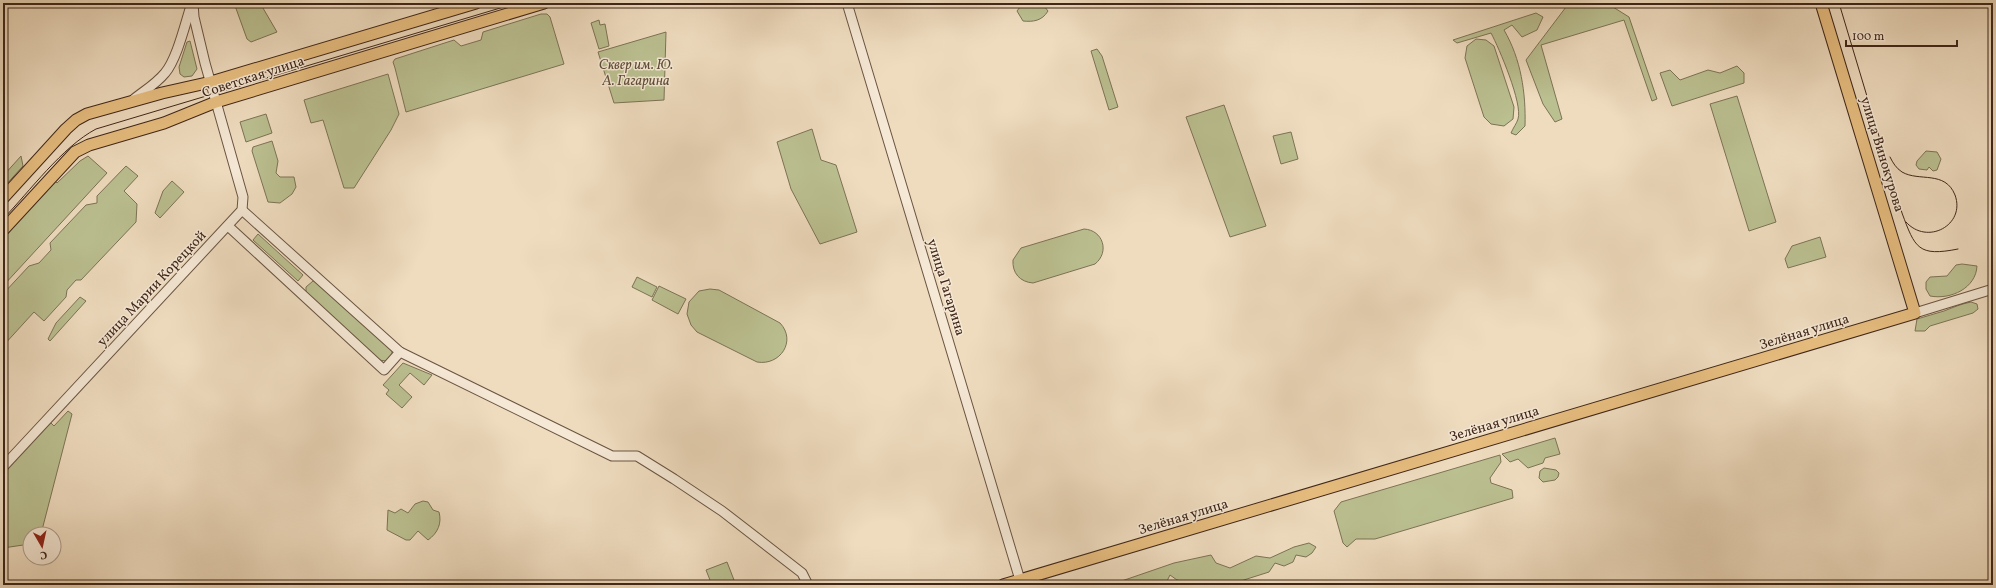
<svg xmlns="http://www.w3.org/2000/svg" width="1996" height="588" viewBox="0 0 1996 588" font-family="Vollkorn,serif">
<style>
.green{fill:#bbc091;stroke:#7d7355}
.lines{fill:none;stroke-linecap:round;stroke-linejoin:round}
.minor-casing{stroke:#6b5442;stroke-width:11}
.major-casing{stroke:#3f2619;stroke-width:13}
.minor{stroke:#f5e8d5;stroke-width:9}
.major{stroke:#e8be80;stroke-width:11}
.tram{stroke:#3f2619;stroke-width:1}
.labels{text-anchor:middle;stroke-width:3;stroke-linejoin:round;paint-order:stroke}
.park-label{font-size:14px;font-style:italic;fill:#5e4c37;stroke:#f5e8d5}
.street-label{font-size:14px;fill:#3f2619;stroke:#f5e8d5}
</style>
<rect width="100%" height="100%" fill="#efdcbf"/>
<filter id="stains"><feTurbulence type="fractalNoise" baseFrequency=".005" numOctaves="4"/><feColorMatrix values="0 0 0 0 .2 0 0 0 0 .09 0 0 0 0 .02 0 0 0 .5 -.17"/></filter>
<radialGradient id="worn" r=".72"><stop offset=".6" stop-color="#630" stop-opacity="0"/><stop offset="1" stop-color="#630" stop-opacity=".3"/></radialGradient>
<g class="green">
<path d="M234,3H260L277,32L251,42L247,39Z"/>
<path d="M1023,3L1044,6L1048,11C1042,21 1033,22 1023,21L1017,11Z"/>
<path d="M1566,7H1613L1629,17L1657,99L1652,101L1624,20L1541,45L1562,119L1555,122L1543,104L1526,60Z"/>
<path d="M1536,13L1543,17L1537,30L1522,37L1512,25L1504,30C1521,59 1526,93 1525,126L1516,135L1511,133C1513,128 1517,123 1518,119C1523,104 1499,48 1491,33L1457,43L1453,40Z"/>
<path d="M541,14H547L550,17L564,64L406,112L395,68L393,62L395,59L454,40L461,46L481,40L483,32Z"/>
<path d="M599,20L600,25L605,24L609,46L599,49L591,23Z"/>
<path d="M666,32L664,100L614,103L598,52Z"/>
<path d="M1476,39L1486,40L1494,46L1514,107L1513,119L1504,126L1491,124L1484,117L1465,58L1467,46Z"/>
<path d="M190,41L197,69L192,76L184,77L180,74L179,67L187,42Z"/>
<path d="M1097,49L1102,56L1118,107L1109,110L1091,51Z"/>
<path d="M1737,66L1744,73V83L1672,106L1660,73L1670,70L1680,80L1708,70L1720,73Z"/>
<path d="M388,74L399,114L391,130L354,188H344L323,120L311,123L304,100Z"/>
<path d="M1737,96L1776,222L1749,231L1710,104Z"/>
<path d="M1224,105L1266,226L1230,237L1186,117Z"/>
<path d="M266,114L272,133L246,142L240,122Z"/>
<path d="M812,129L821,160L836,165L857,232L820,244L791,189L777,142Z"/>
<path d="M1291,132L1298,159L1281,164L1273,136Z"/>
<path d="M272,141L278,161L276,173L280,177H294L296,187L292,194L280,203L268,202L252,151L253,147Z"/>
<path d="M1926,151L1937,152L1941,159L1937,170L1933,171L1929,167L1927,170L1919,169L1916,165L1917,161Z"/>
<path d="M21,156L23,166L3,188V176Z"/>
<path d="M88,156L107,173L3,286V235L54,180L57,183L80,161Z"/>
<path d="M126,166L138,176L124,191L137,204L136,222L81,280H76L67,290L66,297L44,321L34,312L3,346V294L29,266L39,263L51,250L50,243L86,205L97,203V196Z"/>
<path d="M172,181L184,192L160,218L155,213L163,191Z"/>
<path d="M1084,229C1103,230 1110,252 1095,264L1033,283C1020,282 1012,273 1013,260L1021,248Z"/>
<path d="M258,234L303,275L298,281L253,240Z"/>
<path d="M1820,237L1826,257L1788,268L1785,259L1792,246Z"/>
<path d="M1962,264L1977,266C1976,288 1951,300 1930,296L1926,289V282L1930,277L1947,276L1956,265Z"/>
<path d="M637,277L657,287L652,297L632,287Z"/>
<path d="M313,281H316L392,350V356L387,361L378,360L306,293V287Z"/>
<path d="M659,286L686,299L678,314L652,300Z"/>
<path d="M710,289L719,290L780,323C797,341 780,366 757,362L697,332L691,325L687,314L689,302L699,291Z"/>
<path d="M80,297L86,301L50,341L48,339L56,323Z"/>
<path d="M1971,302L1977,304L1978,309L1973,313L1930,326L1925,331H1915L1917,319C1926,316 1935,314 1944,311C1954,307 1961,304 1971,302Z"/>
<path d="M403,363L432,375L424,385L410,373L399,385L412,397L402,408L386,394L389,390L383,385Z"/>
<path d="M68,411L72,414L41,534H30V544L3,548V470L49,421L54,426Z"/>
<path d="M1555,438L1560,454L1545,458L1543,463L1528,468L1518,459L1510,462L1502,454Z"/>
<path d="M1500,455L1501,462L1490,478L1491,483L1512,490L1513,498L1375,539H1356L1347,547L1343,543L1334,511L1341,502Z"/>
<path d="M1544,468L1556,470L1559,473L1558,477L1555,480L1543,482L1539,478L1540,471Z"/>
<path d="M423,501L428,502L433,510L439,512C442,523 438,533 428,540L418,531L410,540H406L387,530L388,510L395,513L401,509L408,513L415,504Z"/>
<path d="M1309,543L1316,547L1312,553L1306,557L1296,555L1293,562L1284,566L1275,563L1269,572L1228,585H1200L1177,580L1170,575L1166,583L1167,585H1110L1174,563L1211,555L1216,563L1230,568L1256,556L1270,558L1294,547Z"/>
<path d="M727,562L734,580L721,585H712L706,570Z"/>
</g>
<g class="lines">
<defs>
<g id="minor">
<path d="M847,3L1020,580"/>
<path d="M134,99C144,91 156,84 165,73C177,59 185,24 191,6"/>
<path d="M242,210L400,352L612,456H637L674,479L722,511L802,573L808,585"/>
<path d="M228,226L384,370L400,352"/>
<path d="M1915,313L1993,289"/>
<path d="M3,467L242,210L243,197L205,63L194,17L193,3"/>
</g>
<g id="major">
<path d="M3,198L66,129L76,120L87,114L162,93L211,82L476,3"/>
<path d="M3,230L75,152L89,145L164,123L216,102L544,3"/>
<path d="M1003,585L1915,313L1821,3"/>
</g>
</defs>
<use href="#minor" class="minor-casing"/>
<use href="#major" class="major-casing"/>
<use href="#minor" class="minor"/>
<use href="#major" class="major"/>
<g class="tram">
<path d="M1839,3L1902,213C1915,248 1918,257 1958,249"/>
<path d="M1890,157C1893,163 1896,168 1902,172C1919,182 1945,170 1955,195C1966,225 1927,246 1906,222"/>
<path d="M3,219C30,191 62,147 96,129L517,3"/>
</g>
</g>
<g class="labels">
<g class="park-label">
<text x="636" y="69">Сквер им. Ю.<tspan x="636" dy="16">А. Гагарина</tspan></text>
</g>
<g class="street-label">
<text transform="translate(253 76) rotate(-18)" y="5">Советская улица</text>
<text transform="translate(1883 154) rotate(73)" y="5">улица Винокурова</text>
<text transform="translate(947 287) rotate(73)" y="5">улица Гагарина</text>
<text transform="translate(151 288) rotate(-47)" y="5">улица Марии Корецкой</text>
<text transform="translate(1804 331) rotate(-17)" y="5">Зелёная улица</text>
<text transform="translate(1494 423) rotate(-17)" y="5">Зелёная улица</text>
<text transform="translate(1183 516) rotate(-17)" y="5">Зелёная улица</text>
</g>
</g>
<rect width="1996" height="588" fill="none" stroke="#efdcbf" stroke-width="16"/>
<rect x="4" y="4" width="1988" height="580" fill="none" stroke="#3f2619" stroke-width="2"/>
<rect x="8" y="8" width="1980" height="572" fill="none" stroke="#3f2619"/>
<g transform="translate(42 546) rotate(171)"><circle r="19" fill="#f5e8d5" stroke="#ac9a8a"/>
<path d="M0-3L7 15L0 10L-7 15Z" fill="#8f2418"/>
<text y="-6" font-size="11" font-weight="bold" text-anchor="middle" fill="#3f2619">С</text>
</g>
<path d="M1846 40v6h111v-6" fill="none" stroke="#3f2619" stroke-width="2"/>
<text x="1852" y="40" font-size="12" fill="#3f2619" stroke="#f5e8d5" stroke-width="3" paint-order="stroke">100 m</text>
<rect width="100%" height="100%" filter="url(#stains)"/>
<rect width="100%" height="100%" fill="url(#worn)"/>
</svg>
